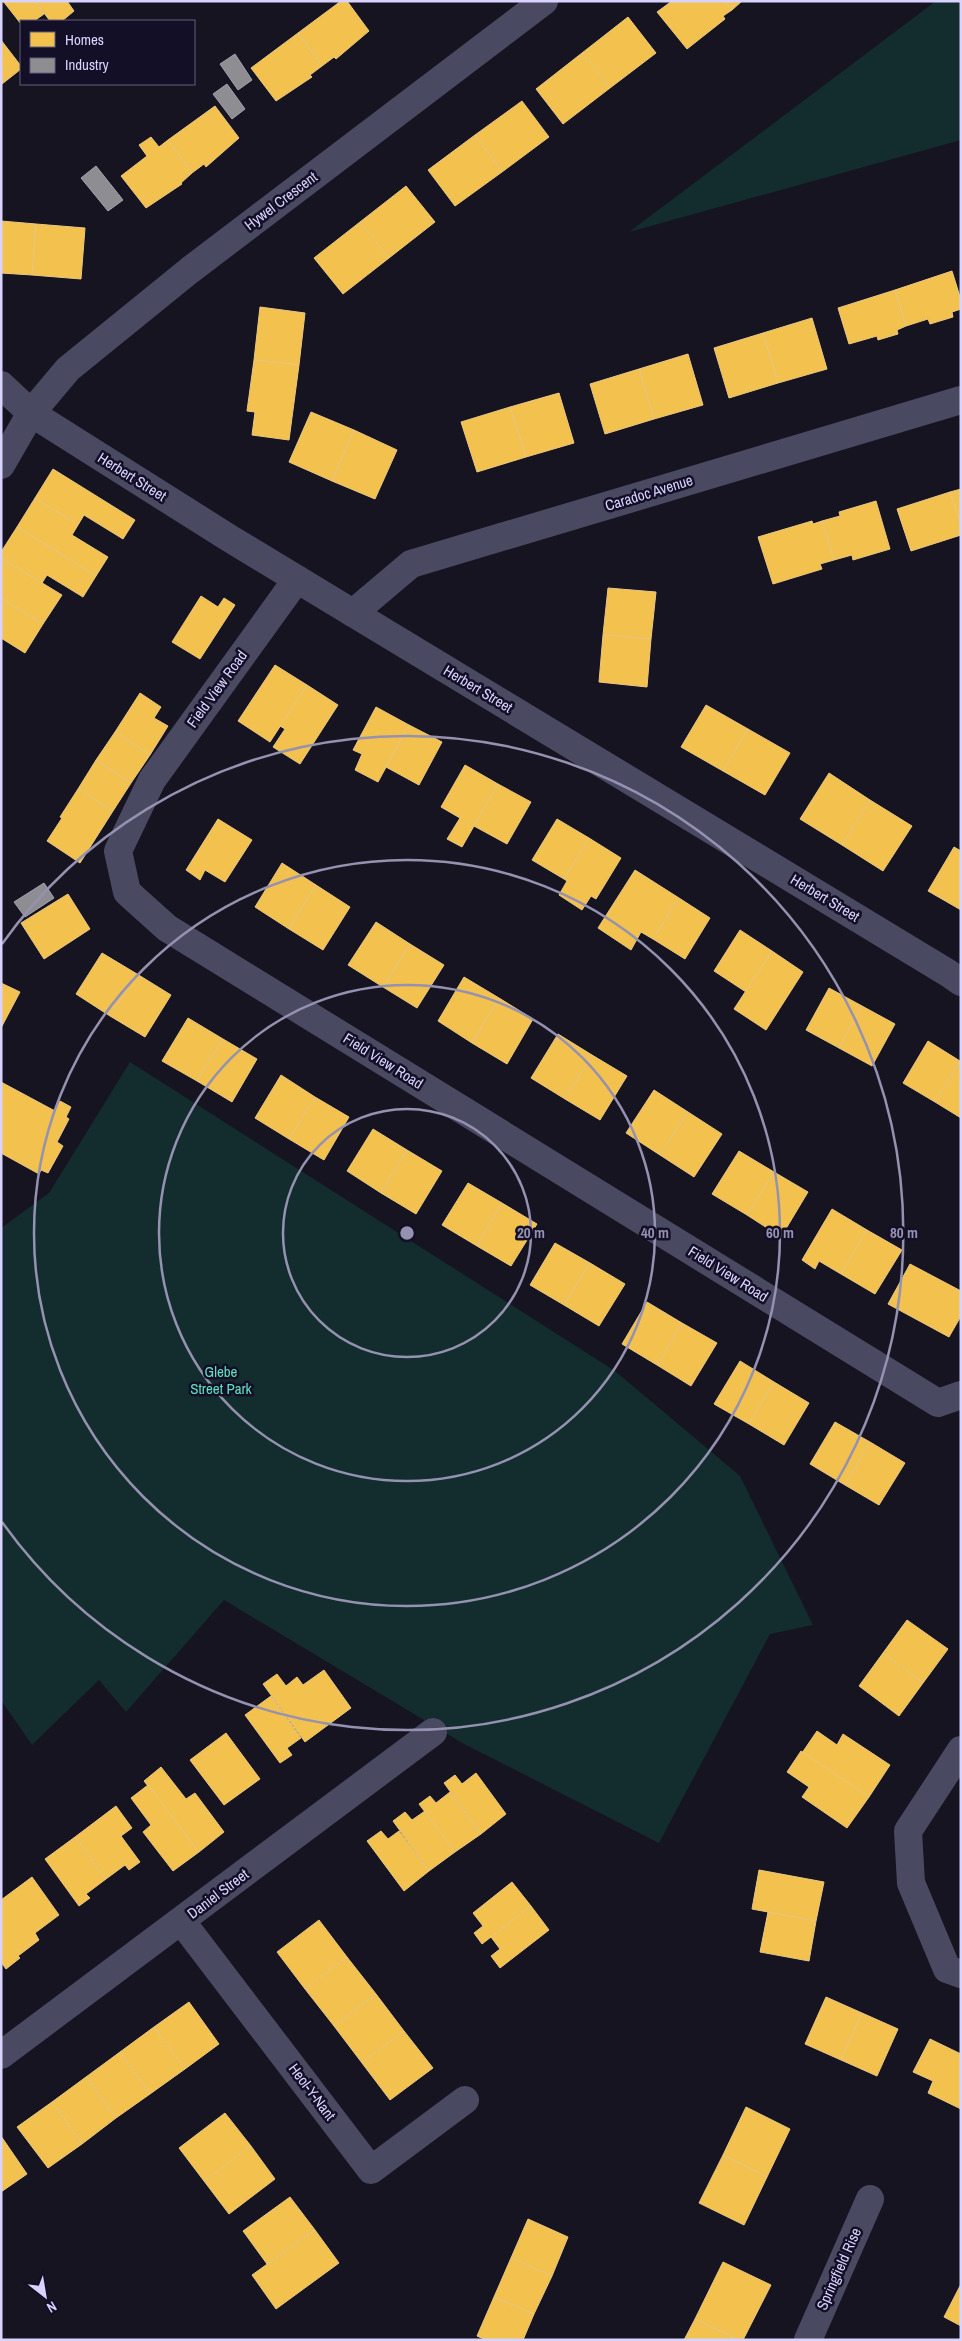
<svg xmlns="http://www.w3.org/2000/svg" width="962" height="2341" viewBox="0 0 962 2341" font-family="'Archivo Narrow',sans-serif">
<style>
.green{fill:#132c2d}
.homes{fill:#f2c14e;stroke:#eac783}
.industry{fill:#8d8d92;stroke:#a4a2b3}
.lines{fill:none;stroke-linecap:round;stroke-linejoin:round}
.minor{stroke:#4a4962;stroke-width:28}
.ring{fill:none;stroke:#9591b1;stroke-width:2.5}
.labels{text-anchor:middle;stroke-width:5;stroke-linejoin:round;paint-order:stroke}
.street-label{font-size:15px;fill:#d9d4ff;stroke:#130f26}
.park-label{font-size:15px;fill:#5fe0c0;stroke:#130f26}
.centre{fill:#9591b1;stroke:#130f26;stroke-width:2.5}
.ring-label{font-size:15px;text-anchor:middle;font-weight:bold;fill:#9591b1;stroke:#130f26;stroke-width:5;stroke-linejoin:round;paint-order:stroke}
</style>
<rect width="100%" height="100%" fill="#161421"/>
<g class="green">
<path d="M936,1H961V140L629,232Z"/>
<path d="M130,1062L615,1371L740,1476L813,1625L770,1634L659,1843L464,1744L224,1600L126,1712L99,1680L32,1745L1,1700V1228L49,1193Z"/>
</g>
<g class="homes">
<path d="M3,1H35L44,14L34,21H21V24Z"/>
<path d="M35,1H67L74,11L62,21H50Z"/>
<path d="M341,1H347L369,31L336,59L334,57L322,66L298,33Z"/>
<path d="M672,1H725L732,10L723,16L725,19L687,49L657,12Z"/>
<path d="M725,1H742L732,10Z"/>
<path d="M628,17L656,53L610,88L582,53Z"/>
<path d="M298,33L322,66L310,75L312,77L276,101L251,68Z"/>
<path d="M1,40L21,66V69L2,84Z"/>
<path d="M582,53L610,88L563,124L536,89Z"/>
<path d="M522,101L549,137L502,172L475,135Z"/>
<path d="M215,106L239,138L206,167L204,164L192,173L168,140Z"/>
<path d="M475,135L502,172L455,206L428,170Z"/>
<path d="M151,137L159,147L168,140L192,173L181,183L182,184L146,208L121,176L147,156L139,145Z"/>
<path d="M406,186L435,222L389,258L360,222Z"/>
<path d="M1,221L36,224L32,275L1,273Z"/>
<path d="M360,222L389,258L343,294L314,258Z"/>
<path d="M36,224L85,228L81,279L32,275Z"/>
<path d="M952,271L961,300V309L952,312L953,317L930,324L928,319L906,326L895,290Z"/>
<path d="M895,290L906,326L897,330L898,334L878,340L877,336L849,344L838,308Z"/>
<path d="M260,307L305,313L299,365L254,360Z"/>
<path d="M812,318L827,369L778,383L763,333Z"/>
<path d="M763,333L778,383L729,398L714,348Z"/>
<path d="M688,354L703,405L654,419L639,369Z"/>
<path d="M254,360L299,365L289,440L252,435L255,412L247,411Z"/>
<path d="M639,369L654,419L605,434L590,384Z"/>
<path d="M559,393L574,443L526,457L510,407Z"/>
<path d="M510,407L526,457L477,472L461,422Z"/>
<path d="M311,412L354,430L332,481L289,462Z"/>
<path d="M354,430L397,450L375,499L332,481Z"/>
<path d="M53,469L135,520L123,539L84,515L78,525L35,498Z"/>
<path d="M961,489V525L950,492Z"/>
<path d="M950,492L961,525V535L911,551L897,509Z"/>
<path d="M35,498L78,525L72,535L108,557L96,576L17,527Z"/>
<path d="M876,501L890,549L853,560L852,555L834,560L822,521L840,516L839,512Z"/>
<path d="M812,521L813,524L822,521L834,560L820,564L822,569L773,584L758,537Z"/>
<path d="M17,527L96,576L83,597L47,575L42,583L1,558V552Z"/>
<path d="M1,558L62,595L43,624L1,598Z"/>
<path d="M608,588L656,592L651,639L603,635Z"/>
<path d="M201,596L218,607L224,598L235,605L200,659L172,642Z"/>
<path d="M1,598L43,624L25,653L1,638Z"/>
<path d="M603,635L651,639L647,687L599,682Z"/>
<path d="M275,665L307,685L270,742L238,721Z"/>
<path d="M307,685L338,705L300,764L273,747L285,729L280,726Z"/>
<path d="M140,693L161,707L154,718L168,726L150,755L115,732Z"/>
<path d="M706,705L748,729L723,771L681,747Z"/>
<path d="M376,707L409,725L378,782L355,770L362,754L353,750Z"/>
<path d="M409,725L442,742L419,785L386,767Z"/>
<path d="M748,729L790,753L765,795L723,771Z"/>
<path d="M115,732L150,755L131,783L96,760Z"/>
<path d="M96,760L131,783L113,811L78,789Z"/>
<path d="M465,765L498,784L462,847L447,839L460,818L441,807Z"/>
<path d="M829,773L870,800L842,845L800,819Z"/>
<path d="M498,784L531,802L507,844L474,826Z"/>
<path d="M78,789L113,811L80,863L47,841L62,818L60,817Z"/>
<path d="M870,800L912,826L883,871L842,845Z"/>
<path d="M218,819L252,840L225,882L205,870L200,880L186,870Z"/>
<path d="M557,819L589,838L564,879L532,860Z"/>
<path d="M589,838L621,858L596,899L591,896L582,910L559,895L567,881L564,879Z"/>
<path d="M954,847L961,851V910L928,891Z"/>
<path d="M282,863L316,885L289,929L255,907Z"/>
<path d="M635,870L679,898L653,939L641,932L631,950L598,928Z"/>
<path d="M316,885L350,907L323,950L289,929Z"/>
<path d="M68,894L90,929L44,959L21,923Z"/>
<path d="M679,898L710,918L685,959L653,939Z"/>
<path d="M376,922L410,944L383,987L348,965Z"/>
<path d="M740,930L772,951L746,992L714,971Z"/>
<path d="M410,944L444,965L417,1008L383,987Z"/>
<path d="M772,951L803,972L766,1030L734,1009Z"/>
<path d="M102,953L137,974L110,1016L76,994Z"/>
<path d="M137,974L171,995L145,1037L110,1016Z"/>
<path d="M464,977L499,998L472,1043L438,1021Z"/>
<path d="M1,983L20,992L1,1028Z"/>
<path d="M829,988L862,1006L839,1048L806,1030Z"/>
<path d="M499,998L533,1019L507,1064L472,1043Z"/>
<path d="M862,1006L895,1024L872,1066L839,1048Z"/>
<path d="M188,1018L223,1039L197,1081L162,1061Z"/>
<path d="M558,1034L592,1055L565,1099L531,1078Z"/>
<path d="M223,1039L257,1059L232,1102L197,1081Z"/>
<path d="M928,1041L960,1061L935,1102L903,1083Z"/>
<path d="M592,1055L627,1076L600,1120L565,1099Z"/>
<path d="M960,1061H961V1118L935,1102Z"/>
<path d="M281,1075L315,1097L289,1139L255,1118Z"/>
<path d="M1,1082L55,1111L60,1101L71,1107L66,1117L69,1119L57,1142L63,1146L48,1173L41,1170L39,1174L1,1153Z"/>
<path d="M654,1090L688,1112L660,1155L626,1133Z"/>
<path d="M315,1097L349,1117L324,1160L289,1139Z"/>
<path d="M688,1112L722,1134L694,1177L660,1155Z"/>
<path d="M373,1129L407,1150L381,1193L347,1171Z"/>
<path d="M407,1150L442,1171L416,1214L381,1193Z"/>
<path d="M739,1151L774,1172L747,1215L712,1194Z"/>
<path d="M774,1172L808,1192L781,1237L747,1215Z"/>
<path d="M468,1183L502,1203L477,1246L442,1225Z"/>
<path d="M502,1203L537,1224L511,1266L477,1246Z"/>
<path d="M832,1209L867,1230L841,1274L819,1261L815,1269L802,1260Z"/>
<path d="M867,1230L902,1250L875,1294L841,1274Z"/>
<path d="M555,1243L590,1263L564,1305L530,1285Z"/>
<path d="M590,1263L625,1284L599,1326L564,1305Z"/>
<path d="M910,1264L961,1291V1316L949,1337L888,1304Z"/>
<path d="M647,1302L682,1323L657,1365L622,1344Z"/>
<path d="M682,1323L717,1343L691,1386L657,1365Z"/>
<path d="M740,1361L774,1382L749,1424L714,1404Z"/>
<path d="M774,1382L809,1403L784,1445L749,1424Z"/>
<path d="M835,1422L870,1442L845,1485L810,1464Z"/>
<path d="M870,1442L905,1463L879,1505L845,1485Z"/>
<path d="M907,1620L948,1649L923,1683L883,1653Z"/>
<path d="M883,1653L923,1683L899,1716L859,1686Z"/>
<path d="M324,1670L351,1708L305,1742L263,1684L277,1674L286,1686L297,1677L303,1685Z"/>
<path d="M271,1696L301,1738L287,1748L292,1755L280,1763L245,1715Z"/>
<path d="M817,1731L837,1745L843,1734L890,1765L869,1797L802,1753Z"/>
<path d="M226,1733L260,1779L224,1805L190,1760Z"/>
<path d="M801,1751L869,1797L847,1828L802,1797L809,1787L787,1772Z"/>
<path d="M161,1767L186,1799L195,1793L224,1832L199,1852L144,1781Z"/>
<path d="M476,1773L506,1814L481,1834L444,1783L455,1775L462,1784Z"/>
<path d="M148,1785L199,1852L173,1871L143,1832L151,1825L131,1798Z"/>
<path d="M450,1792L481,1834L455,1852L419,1804L430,1796L436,1803Z"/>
<path d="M116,1806L132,1828L121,1836L140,1862L129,1870L125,1865L106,1879L75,1837Z"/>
<path d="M425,1811L455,1852L429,1871L393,1821L405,1812L412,1820Z"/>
<path d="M381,1831L388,1839L399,1831L429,1871L404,1891L367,1841Z"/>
<path d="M75,1837L106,1879L86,1894L90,1898L79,1906L45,1859Z"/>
<path d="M759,1870L824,1882L816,1921L752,1909Z"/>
<path d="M32,1877L59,1915L35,1933L39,1940L18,1956L20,1958L6,1969L1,1962V1900Z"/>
<path d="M512,1882L531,1906L482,1944L474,1933L483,1926L473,1913Z"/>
<path d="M531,1906L549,1930L500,1968L491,1956L500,1949L491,1937Z"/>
<path d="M768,1912L816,1921L809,1961L760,1952Z"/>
<path d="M319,1920L347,1957L305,1989L277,1952Z"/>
<path d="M347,1957L376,1994L334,2026L305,1989Z"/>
<path d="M376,1994L404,2031L362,2063L334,2026Z"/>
<path d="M826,1997L862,2013L841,2060L805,2044Z"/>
<path d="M189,2002L219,2044L185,2069L154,2027Z"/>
<path d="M862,2013L898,2029L877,2076L841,2060Z"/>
<path d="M154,2027L185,2069L150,2094L120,2052Z"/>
<path d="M404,2031L433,2068L390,2100L362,2063Z"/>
<path d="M930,2039L961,2054V2109L928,2093L933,2081L913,2072Z"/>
<path d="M120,2052L150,2094L116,2118L86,2077Z"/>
<path d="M86,2077L116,2118L82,2144L52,2102Z"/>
<path d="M52,2102L82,2144L48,2168L17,2127Z"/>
<path d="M746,2107L790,2129L767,2177L723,2155Z"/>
<path d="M225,2113L251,2146L204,2181L179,2148Z"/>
<path d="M1,2136L27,2174L1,2192Z"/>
<path d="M251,2146L275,2179L229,2214L204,2181Z"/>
<path d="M723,2155L767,2177L744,2225L699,2203Z"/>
<path d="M290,2197L315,2230L267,2264L243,2231Z"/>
<path d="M528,2219L568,2237L552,2276L511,2258Z"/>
<path d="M315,2230L339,2263L276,2309L252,2275Z"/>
<path d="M511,2258L552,2276L534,2314L494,2297Z"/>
<path d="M723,2262L771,2285L743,2340H739L695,2319Z"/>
<path d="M961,2284V2326L944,2317Z"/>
<path d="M494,2297L534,2314L523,2340H486L477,2336Z"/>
<path d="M695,2319L739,2340H684Z"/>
</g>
<g class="industry">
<path d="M235,54L252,80L238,90L220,64Z"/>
<path d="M227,84L245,109L232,119L213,94Z"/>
<path d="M96,166L123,200L108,211L81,178Z"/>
<path d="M44,883L54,898L25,917L14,902Z"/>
</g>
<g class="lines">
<g class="minor">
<path d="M1,385L31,413L229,538L948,973L961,982"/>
<path d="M1,465L31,413L68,369L190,270L544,1"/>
<path d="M297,579L152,780L118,851L127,892L167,928L938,1403L961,1395"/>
<path d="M353,613L411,564L961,400"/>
<path d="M961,1750L908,1831L911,1883L947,1969L961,1974"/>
<path d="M182,1922L371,2170L465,2100"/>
<path d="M1,2055L433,1732"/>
<path d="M808,2340L870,2199"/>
</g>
</g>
<g class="ring">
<circle cx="407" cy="1233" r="124"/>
<circle cx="407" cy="1233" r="248"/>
<circle cx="407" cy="1233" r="373"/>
<path d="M2 944A497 497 0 1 1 2 1522"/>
</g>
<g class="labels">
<g class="street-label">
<text transform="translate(281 201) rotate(-37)" y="5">Hywel Crescent</text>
<text transform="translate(132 477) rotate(32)" y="5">Herbert Street</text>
<text transform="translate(649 493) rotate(-17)" y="5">Caradoc Avenue</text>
<text transform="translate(217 689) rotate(-54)" y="5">Field View Road</text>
<text transform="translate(478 689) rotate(31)" y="5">Herbert Street</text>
<text transform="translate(825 898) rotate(31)" y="5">Herbert Street</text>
<text transform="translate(383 1061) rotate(32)" y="5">Field View Road</text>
<text transform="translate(728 1274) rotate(32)" y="5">Field View Road</text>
<text transform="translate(218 1894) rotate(-37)" y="5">Daniel Street</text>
<text transform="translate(312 2092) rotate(53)" y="5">Heol-Y-Nant</text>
<text transform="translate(839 2269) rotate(-66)" y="5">Springfield Rise</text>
</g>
<g class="park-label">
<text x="221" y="1377">Glebe<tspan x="221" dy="17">Street Park</tspan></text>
</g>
</g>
<circle cx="407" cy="1233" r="8" class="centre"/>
<g class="ring-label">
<text x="531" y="1238">20 m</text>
<text x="655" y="1238">40 m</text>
<text x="780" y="1238">60 m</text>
<text x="904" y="1238">80 m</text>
</g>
<rect width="962" height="2341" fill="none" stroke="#d9d4ff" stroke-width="5"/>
<rect x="20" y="20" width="175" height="65" fill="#130f26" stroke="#625e7d"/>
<rect x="30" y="32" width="25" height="15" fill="#f2c14e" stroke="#625e7d"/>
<text x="65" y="45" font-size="15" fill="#d9d4ff">Homes</text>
<rect x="30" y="58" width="25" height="15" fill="#8d8d92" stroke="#625e7d"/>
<text x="65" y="70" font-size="15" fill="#d9d4ff">Industry</text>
<g transform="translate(45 2296) rotate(149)" stroke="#130f26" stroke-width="4" paint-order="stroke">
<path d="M0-4L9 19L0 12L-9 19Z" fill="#d9d4ff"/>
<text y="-8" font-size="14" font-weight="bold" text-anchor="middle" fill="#d9d4ff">N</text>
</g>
</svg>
